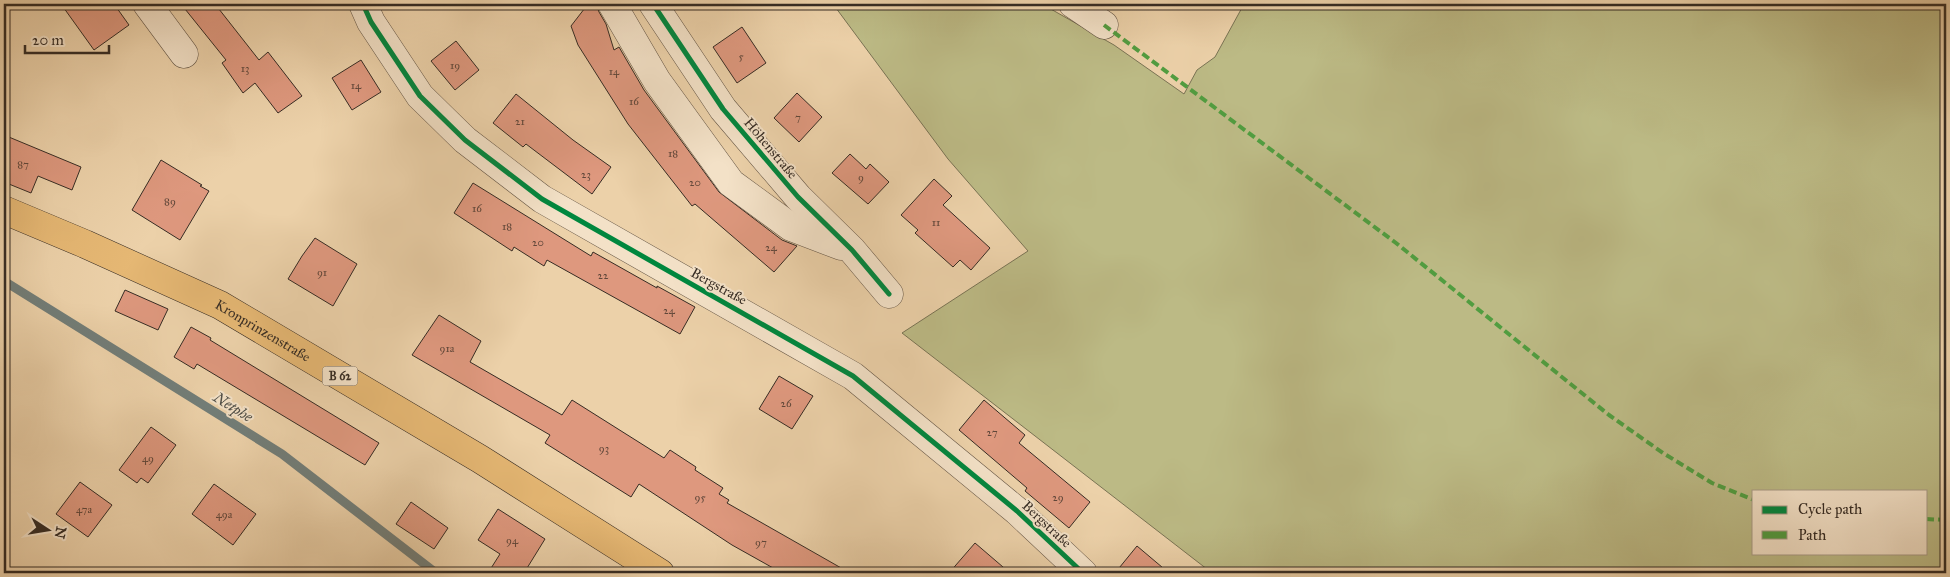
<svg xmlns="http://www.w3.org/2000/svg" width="1950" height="577" viewBox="0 0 1950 577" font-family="'IM FELL Great Primer',serif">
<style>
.green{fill:#bcba85;stroke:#797354;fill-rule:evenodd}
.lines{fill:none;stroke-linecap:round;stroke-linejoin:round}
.stream{stroke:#727e79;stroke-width:9}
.building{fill:#de987e;stroke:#362c24}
.minor-casing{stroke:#645545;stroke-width:29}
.major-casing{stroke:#362c24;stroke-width:29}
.minor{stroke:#f3e1c7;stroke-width:28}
.major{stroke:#e6b874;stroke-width:28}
.quiet{stroke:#519d40;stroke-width:4;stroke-dasharray:8 4;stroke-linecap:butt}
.cycleway-casing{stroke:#f3e1c7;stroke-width:8}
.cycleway{stroke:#00873e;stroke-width:5}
.labels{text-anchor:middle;stroke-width:4;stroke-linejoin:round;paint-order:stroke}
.number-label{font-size:11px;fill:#60473a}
.shield{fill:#f3e1c7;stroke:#6f6255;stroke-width:1}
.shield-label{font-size:12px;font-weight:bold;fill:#362c24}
.street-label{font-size:14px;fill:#362c24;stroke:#f3e1c7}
.water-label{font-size:15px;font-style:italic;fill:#4f4e47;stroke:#f3e1c7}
</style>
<rect width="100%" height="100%" fill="#ecd1a9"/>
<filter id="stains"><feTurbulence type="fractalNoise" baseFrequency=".004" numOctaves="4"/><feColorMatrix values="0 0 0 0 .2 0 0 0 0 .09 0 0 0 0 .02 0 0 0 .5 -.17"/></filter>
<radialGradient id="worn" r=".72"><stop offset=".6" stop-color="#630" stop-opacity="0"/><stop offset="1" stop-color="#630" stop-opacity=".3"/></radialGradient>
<path class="green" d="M833,4H1042L1114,45L1184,94L1197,70L1215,57L1244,4H1946V573H1212L902,333L1028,251L948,159ZM1754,491H1926V553H1754Z"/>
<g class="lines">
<path class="stream" d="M4,281L282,454L436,573"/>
</g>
<g class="building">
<path d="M61,4H114L129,25L94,50Z"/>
<path d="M181,4H215L259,60L268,52L302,96L278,113L255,83L243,93L222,63L226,60Z"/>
<path d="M588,4H596L599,12L606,24L614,50L619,47L644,90L719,192L782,240L797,246L774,272L695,204L692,206L628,124L578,45L571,26Z"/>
<path d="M742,27L766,63L737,83L713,47Z"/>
<path d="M456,41L479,70L455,90L431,61Z"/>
<path d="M361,60L381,92L352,110L332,78Z"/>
<path d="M797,93L822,117L799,142L774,118Z"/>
<path d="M516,94L573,140L611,167L592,194L526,144L523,147L493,123Z"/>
<path d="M4,135L81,167L72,190L38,176L31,193L4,182Z"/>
<path d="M850,154L866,169L870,164L889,182L868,204L832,173Z"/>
<path d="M161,160L202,185L200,186L209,191L180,240L132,210Z"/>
<path d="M934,179L952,196L943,205L990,248L971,270L960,260L953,267L915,233L918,230L901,215Z"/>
<path d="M473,183L591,256L593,252L657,288V286L695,307L680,334L547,260L544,266L514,247L512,251L454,213Z"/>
<path d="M315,238L357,264L333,306L288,279L302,256Z"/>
<path d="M125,290L168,309L158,330L115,311Z"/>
<path d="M439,315L481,341L470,362L562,415L572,400L664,458L670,450L696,467L695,470L723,488L719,494L729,500L727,503L850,573H782L732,545L639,484L631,497L545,443L550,435L412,355Z"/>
<path d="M191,327L211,338L210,340L379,443L365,465L197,364L194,369L174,357Z"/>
<path d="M779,376L813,396L792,429L759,409Z"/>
<path d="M984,400L1025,435L1019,443L1090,502L1069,528L1025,491L1027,488L959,430Z"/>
<path d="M151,427L176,445L148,483L141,478L137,483L119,470Z"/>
<path d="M80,482L112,505L88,537L56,514Z"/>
<path d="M214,484L256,514L233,545L192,514Z"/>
<path d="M411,502L448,528L434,549L396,524Z"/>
<path d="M498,509L545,539L524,573H488L500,554L478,540Z"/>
<path d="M975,543L1010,573H949Z"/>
<path d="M1137,546L1169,573H1115Z"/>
</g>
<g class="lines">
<defs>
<g id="minor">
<path d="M147,4L184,54"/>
<path d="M363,4L371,22L420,96L465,140L542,199L853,376L1017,511L1083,573"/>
<path d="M612,4L657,81L731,183L791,227L841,246"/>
<path d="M653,4L723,109L798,197L852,250L889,294"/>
<path d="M1073,4L1104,25"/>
</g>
<g id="major">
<path id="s1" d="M4,210L85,244L220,305L480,459L660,573"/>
</g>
</defs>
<use href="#minor" class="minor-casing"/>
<use href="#major" class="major-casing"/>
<use href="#minor" class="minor"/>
<use href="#major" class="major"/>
<g class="quiet">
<path d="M1104,25L1396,243L1609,415L1663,453L1712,483L1754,500"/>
<path d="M1926,519L1946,520"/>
</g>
<defs>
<g id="cycleway">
<path d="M363,4L371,22L420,96L465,140L542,199L853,376L1017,511L1083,573"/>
<path d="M653,4L723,109L798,197L852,250L889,294"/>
</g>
</defs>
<use href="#cycleway" class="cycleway-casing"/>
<use href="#cycleway" class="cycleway"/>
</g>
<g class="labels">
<g class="number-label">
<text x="741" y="60">5</text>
<text x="455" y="69">19</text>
<text x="245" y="72">13</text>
<text x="614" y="75">14</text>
<text x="356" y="89">14</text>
<text x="634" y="105">16</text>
<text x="798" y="121">7</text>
<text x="520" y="125">21</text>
<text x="673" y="157">18</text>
<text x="23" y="168">87</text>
<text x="586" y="178">23</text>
<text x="861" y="181">9</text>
<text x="695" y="186">20</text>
<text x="170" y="205">89</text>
<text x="477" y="212">16</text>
<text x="936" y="226">11</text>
<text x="507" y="230">18</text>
<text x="538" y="246">20</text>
<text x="771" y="251">24</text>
<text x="322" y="276">91</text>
<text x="603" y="279">22</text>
<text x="669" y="314">24</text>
<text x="447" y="352">91a</text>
<text x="786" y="407">26</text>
<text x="992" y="436">27</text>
<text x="604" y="452">93</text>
<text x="148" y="462">49</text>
<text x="700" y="501">95</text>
<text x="1058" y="501">29</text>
<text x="84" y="513">47a</text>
<text x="224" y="518">49a</text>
<text x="512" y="544">94</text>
<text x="761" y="546">97</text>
</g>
<rect class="shield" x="322.5" y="366.5" width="35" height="19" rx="4"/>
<g class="shield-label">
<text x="340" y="380">B 62</text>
</g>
<g class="street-label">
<text transform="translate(771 148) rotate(50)" y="5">Höhenstraße</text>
<text transform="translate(719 286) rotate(29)" y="5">Bergstraße</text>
<text dy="5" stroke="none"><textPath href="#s1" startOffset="286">Kronprinzenstraße</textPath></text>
<text transform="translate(1047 524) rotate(43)" y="5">Bergstraße</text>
</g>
<g class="water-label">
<text transform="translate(233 407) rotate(32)" y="5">Netphe</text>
</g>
</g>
<rect width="1950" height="577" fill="none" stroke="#ecd1a9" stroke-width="20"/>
<rect x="5" y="5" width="1940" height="567" fill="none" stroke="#362c24" stroke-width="2.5"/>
<rect x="10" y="10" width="1930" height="557" fill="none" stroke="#362c24"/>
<rect x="1752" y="490" width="175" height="65" fill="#f3e1c7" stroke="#a79986"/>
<rect x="1762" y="506" width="25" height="8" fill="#00873e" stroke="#a79986"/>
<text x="1798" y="514" font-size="15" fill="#362c24">Cycle path</text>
<rect x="1762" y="531" width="25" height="8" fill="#519d40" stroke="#a79986"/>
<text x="1798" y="540" font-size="15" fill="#362c24">Path</text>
<g transform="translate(48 530) rotate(102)" stroke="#f3e1c7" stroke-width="4" paint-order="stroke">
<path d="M0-4L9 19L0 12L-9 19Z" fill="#362c24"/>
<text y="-8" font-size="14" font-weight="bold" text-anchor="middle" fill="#362c24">N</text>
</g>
<path d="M25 45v8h84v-8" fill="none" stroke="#362c24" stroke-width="2.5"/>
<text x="32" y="45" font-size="15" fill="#362c24" stroke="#f3e1c7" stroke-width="4" paint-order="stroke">20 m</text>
<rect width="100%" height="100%" filter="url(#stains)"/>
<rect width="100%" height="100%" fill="url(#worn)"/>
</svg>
